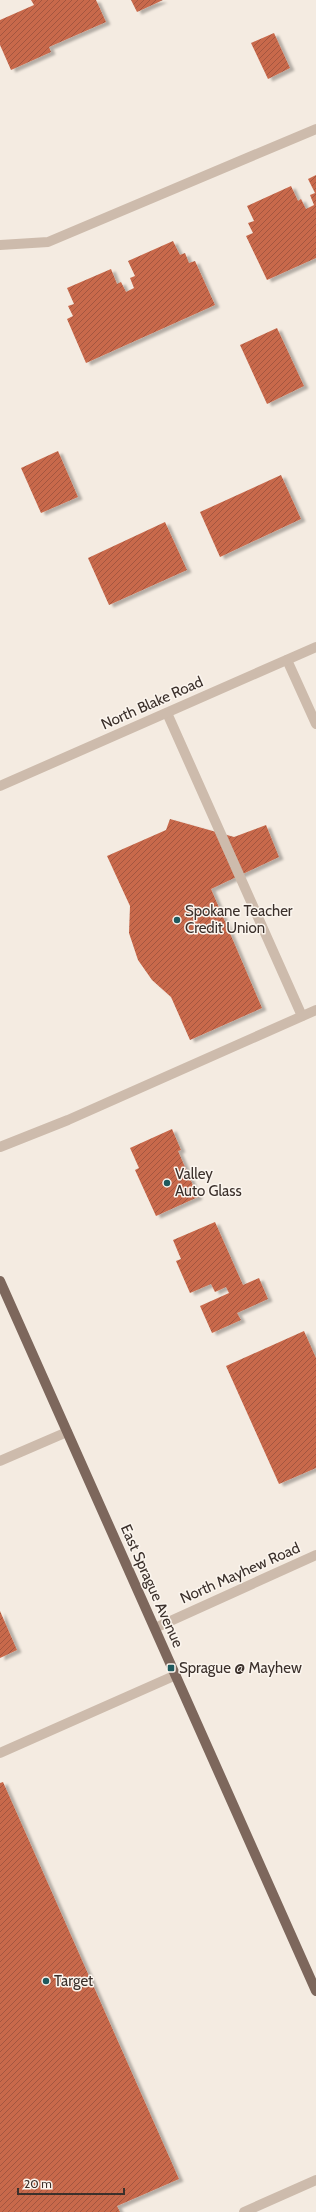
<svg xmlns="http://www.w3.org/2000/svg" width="316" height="2212" viewBox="0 0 316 2212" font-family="Cabin,sans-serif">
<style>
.building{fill:url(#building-hatch);filter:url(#shadow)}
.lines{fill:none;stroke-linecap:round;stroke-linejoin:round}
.lane{stroke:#cdbbac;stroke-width:10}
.street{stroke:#cdbbac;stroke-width:10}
.primary{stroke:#7d675c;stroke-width:10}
.poi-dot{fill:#1f5a5e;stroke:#fbf5ee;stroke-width:1.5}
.labels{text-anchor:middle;stroke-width:3;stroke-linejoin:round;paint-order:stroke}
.street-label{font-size:15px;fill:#3b302b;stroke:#fbf5ee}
.poi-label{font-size:15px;fill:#3b302b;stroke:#fbf5ee;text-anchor:start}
</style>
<defs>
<pattern id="building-hatch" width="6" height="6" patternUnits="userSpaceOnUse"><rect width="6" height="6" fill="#c8694b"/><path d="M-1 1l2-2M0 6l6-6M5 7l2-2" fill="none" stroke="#a4573f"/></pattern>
<filter id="shadow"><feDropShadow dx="4.5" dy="2.5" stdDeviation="1" flood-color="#0004"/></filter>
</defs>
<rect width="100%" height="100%" fill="#f4ebe1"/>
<g class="building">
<path d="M31,0H96L106,22L49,47L51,52L11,70L0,45V20L34,5Z"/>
<path d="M131,0H163L137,12Z"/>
<path d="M274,33L290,68L268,79L251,43Z"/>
<path d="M316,175V258L267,280L246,236L253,233L248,223L254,221L247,206L291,186L298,201L301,199L306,209L314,205L310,195L315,193L308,179Z"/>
<path d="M173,241L180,255L185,253L189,263L195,261L215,305L86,363L67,319L73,316L68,306L74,304L67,288L111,269L117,284L121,282L126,292L134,288L130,278L135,276L128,261Z"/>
<path d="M277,328L304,386L267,404L240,345Z"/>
<path d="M58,451L78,497L41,513L21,468Z"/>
<path d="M281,475L301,519L220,557L200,512Z"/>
<path d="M165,522L187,570L109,605L88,558Z"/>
<path d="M170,819L234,837L266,825L279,857L211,889L262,1008L190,1040L171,997L152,980L138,960L129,933L130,906L107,856L166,830Z"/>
<path d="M172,1129L181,1150L178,1151L198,1197L156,1216L135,1170L139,1168L130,1148Z"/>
<path d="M215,1222L243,1285L259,1278L268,1299L237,1313L241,1320L212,1333L200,1306L229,1293L226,1287L215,1292L211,1284L190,1293L176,1261L181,1259L173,1240Z"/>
<path d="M304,1331L316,1358V1468L279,1484L226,1366Z"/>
<path d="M0,1611L17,1650L0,1658Z"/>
<path d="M3,1782L179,2179L117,2206L120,2212H0V1783Z"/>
</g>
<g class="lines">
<g class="lane">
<path d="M0,245L48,242L316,129"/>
<path d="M287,660L316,724"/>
<path d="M167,713L302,1016"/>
<path d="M0,1147L68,1120L316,1010"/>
<path d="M0,1461L67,1432"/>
<path d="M0,1753L176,1675"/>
<path d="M244,2212L316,2180"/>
</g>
<g class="street">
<path d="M0,786L316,647"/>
<path d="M155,1628L316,1555"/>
</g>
<path class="primary" d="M0,1281L316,1991"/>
</g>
<g class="poi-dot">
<circle cx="177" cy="920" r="4"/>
<circle cx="167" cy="1183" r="4"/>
<rect x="167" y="1664" width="8" height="8" rx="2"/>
<circle cx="46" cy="1981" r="4"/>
</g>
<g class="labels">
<g class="street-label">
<text transform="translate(152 703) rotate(-24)" y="5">North Blake Road</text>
<text transform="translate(240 1573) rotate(-24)" y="5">North Mayhew Road</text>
<text transform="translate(152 1586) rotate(66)" y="5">East Sprague Avenue</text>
</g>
<g class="poi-label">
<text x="185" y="916">Spokane Teacher<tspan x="185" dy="17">Credit Union</tspan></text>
<text x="175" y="1179">Valley<tspan x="175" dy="17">Auto Glass</tspan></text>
<text x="179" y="1673">Sprague @ Mayhew</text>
<text x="54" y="1986">Target</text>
</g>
</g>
<path d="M18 2188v6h106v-6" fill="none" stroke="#3b302b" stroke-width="2"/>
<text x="24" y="2188" font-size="12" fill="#3b302b" stroke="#fbf5ee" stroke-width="3" paint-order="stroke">20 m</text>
</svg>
